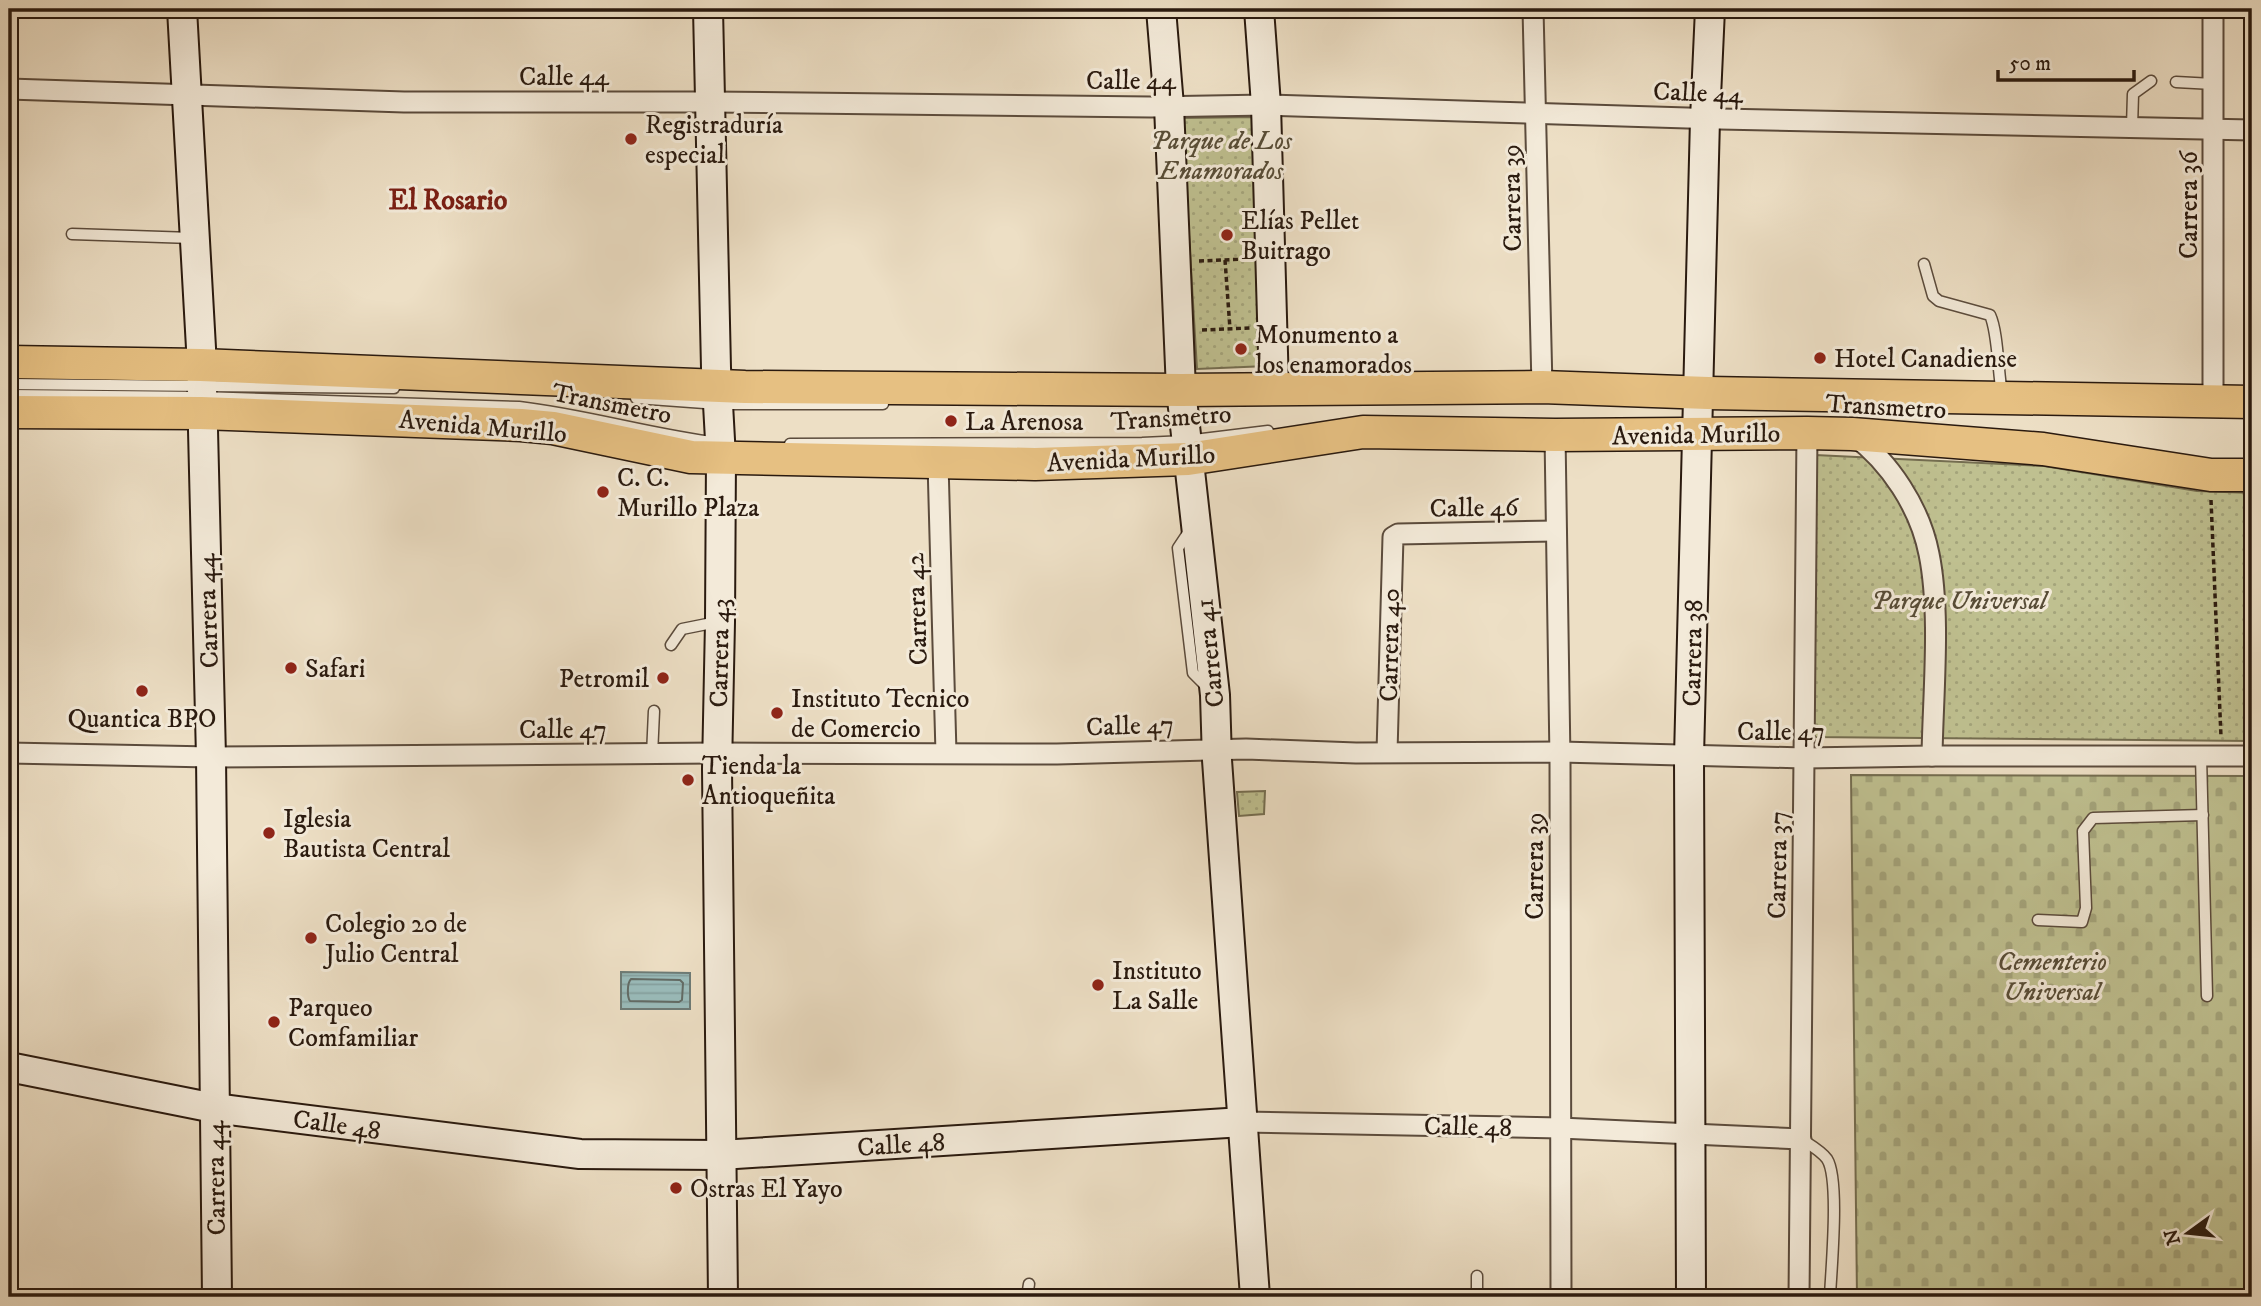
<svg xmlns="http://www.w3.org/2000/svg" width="2261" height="1306" viewBox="0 0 2261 1306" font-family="'IM FELL DW Pica',serif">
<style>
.cemetery{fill:url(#cemetery-stones);stroke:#746d50;stroke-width:2}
.park{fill:url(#park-dots);stroke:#746d50;stroke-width:2}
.water{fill:url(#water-rules);stroke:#6d7b76;stroke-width:2}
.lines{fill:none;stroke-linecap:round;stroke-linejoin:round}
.shore{stroke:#626b65;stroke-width:2}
.lane-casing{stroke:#5b4b3c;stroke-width:13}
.street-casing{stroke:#5b4b3c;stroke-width:23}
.secondary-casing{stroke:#2a1a0f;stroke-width:32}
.primary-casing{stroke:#2a1a0f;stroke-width:35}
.path{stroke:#2a1a0f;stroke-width:3.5;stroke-dasharray:5 3.5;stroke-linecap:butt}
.lane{stroke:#f3ead9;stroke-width:10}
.street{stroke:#f3ead9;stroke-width:19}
.secondary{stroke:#f3ead9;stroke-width:28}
.primary{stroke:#e6c082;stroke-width:32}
.poi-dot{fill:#8f2418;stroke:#f3ead9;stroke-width:2.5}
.labels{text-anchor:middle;stroke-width:6;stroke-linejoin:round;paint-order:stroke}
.street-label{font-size:26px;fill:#2a1a0f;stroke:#f3ead9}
.poi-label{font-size:26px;fill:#2a1a0f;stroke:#f3ead9;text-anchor:start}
.park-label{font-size:26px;font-style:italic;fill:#574c36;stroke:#f3ead9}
.neighbourhood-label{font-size:28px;font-weight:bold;fill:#7a1f14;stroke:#f3ead9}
</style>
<defs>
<pattern id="cemetery-stones" width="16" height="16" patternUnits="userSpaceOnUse" patternTransform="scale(1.75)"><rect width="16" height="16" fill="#bfc090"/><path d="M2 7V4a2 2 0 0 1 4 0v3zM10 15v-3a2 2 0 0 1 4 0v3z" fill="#a4a47b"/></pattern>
<pattern id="park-dots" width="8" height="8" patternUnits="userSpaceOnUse" patternTransform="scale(1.75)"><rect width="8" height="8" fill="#bfc090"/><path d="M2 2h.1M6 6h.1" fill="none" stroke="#a4a47b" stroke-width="1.8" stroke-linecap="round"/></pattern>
<pattern id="water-rules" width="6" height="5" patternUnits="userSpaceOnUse" patternTransform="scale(1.75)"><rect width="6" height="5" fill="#9abcbb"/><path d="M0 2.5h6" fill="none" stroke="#85a1a0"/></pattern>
</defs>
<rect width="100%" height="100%" fill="#eddfc5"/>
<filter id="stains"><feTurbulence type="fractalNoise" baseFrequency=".00286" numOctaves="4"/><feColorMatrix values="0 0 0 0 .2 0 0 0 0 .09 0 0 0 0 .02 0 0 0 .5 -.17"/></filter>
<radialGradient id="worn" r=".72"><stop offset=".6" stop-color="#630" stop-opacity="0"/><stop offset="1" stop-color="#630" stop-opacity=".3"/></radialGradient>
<path class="cemetery" d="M1851,775L2252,776V1297H1857Z"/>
<g class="park">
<path d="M1257,117L1267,366L1197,369L1182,118Z"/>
<path d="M1815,455L2044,466L2197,491L2252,493V741L1811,737Z"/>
<path d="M1265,791L1264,814L1239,816L1237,792Z"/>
</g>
<path class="water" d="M621,972L690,973V1009H621Z"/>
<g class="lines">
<path class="shore" d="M631,979L680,980L683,983L682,1000L679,1002L630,1001C627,997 627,983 631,979Z"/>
<defs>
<g id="lane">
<path d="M2176,82L2213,84"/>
<path d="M2132,127L2133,94L2151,81"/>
<path d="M72,234L192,238"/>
<path d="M1924,264L1933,296L1939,301L1990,315C1998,332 1998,373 2002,394"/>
<path d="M9,384L394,388"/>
<path d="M9,395L201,397L519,407C587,415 652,435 719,443"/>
<path d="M636,398L718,404H883"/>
<path d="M790,444L1142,443L1186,441L1268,431"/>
<path d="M1190,530L1178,548L1193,673L1207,687"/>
<path d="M671,645L682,629L717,622"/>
<path d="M652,755L654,711"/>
<path d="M2201,756L2207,996"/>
<path d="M2038,920L2082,922L2086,908L2083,831L2093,818L2203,815"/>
<path d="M1801,1139C1810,1145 1820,1150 1827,1159C1840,1179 1831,1270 1830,1297"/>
<path d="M1027,1297L1029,1284"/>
<path d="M1477,1297V1276"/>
</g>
<g id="street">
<path d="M1533,9L1542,387"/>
<path d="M9,89L404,102H710L1151,107L1266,105L1720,119L2252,130"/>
<path d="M2213,402V9"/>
<path d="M1555,435L1560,759L1561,1297"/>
<path d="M1853,435C1890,462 1920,508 1929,554C1941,613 1933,694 1932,756"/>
<path d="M938,463L946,753"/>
<path d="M1387,752L1393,537L1398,534L1556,531"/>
<path d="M9,753L211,757L717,753L1057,754L1246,749L1356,753L1560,752L1804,758L1932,756H2252"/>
<path d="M1243,1122L1560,1128L1801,1139"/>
<path d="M1799,1297L1807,433"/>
</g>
<g id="secondary">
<path d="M182,9L201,348L211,757L217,1297"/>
<path d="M708,9L716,368L721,458L720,622L717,769L723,1297"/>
<path d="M1161,9L1169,106L1181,390L1215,695L1217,760L1255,1297"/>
<path d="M1259,9L1266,105L1274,388"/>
<path d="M9,1067L214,1108L580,1154L720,1155L1243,1122"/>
<path d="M1691,1297L1689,757L1705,119L1710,9"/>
</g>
<g id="primary">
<path d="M9,362L201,365L745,387L1181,390L1542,387L1708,393L2252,402"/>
<path d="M9,412L201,413L521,425L553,428L691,457L1035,464L1188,459L1363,432L1555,435L1807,433L1852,434L2043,449L2211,475H2252"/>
</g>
</defs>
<use href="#lane" class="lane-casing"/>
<use href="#street" class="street-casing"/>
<use href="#secondary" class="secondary-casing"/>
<use href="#primary" class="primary-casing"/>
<g class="path">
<path d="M1225,260L1230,329"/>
<path d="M1199,261L1247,259"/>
<path d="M1202,330L1250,328"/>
<path d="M2211,500L2221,737"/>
</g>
<use href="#lane" class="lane"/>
<use href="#street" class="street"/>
<use href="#secondary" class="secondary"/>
<use href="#primary" class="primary"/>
</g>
<g class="poi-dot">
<circle cx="631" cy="139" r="7"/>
<circle cx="1227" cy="235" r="7"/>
<circle cx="1241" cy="349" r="7"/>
<circle cx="1820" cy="358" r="7"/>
<circle cx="951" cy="421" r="7"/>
<circle cx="603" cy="492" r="7"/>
<circle cx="291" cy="668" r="7"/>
<circle cx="663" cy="678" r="7"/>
<circle cx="142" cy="691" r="7"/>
<circle cx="777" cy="713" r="7"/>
<circle cx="688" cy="780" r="7"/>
<circle cx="269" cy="833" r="7"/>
<circle cx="311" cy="938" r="7"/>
<circle cx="1098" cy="985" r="7"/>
<circle cx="274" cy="1022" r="7"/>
<circle cx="676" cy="1188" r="7"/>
</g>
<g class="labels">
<g class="street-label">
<text x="564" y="85">Calle 44</text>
<text x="1131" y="89">Calle 44</text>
<text transform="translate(1698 92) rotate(2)" y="9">Calle 44</text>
<text transform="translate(1511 198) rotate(-91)" y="9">Carrera 39</text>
<text transform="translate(2188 205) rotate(-90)" y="9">Carrera 36</text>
<text transform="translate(612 403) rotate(11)" y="9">Transmetro</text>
<text transform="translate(1886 406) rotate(3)" y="9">Transmetro</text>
<text transform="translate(1171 417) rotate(-4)" y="9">Transmetro</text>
<text transform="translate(483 426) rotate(5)" y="9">Avenida Murillo</text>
<text transform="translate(1696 434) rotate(-1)" y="9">Avenida Murillo</text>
<text transform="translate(1131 458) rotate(-3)" y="9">Avenida Murillo</text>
<text transform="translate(1474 507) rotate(-1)" y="9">Calle 46</text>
<text transform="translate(916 609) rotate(-92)" y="9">Carrera 42</text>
<text transform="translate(207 611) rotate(-92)" y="9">Carrera 44</text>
<text transform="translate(1389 645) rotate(-89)" y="9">Carrera 40</text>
<text transform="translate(719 653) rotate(-89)" y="9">Carrera 43</text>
<text transform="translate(1209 653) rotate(-96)" y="9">Carrera 41</text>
<text transform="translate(1692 653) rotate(-89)" y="9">Carrera 38</text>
<text transform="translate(1130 725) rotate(-2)" y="9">Calle 47</text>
<text x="563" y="738">Calle 47</text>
<text x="1781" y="740">Calle 47</text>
<text transform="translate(1777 865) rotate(-89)" y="9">Carrera 37</text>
<text transform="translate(1534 866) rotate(-90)" y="9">Carrera 39</text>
<text transform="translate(337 1124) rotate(8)" y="9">Calle 48</text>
<text transform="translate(1468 1126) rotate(1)" y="9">Calle 48</text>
<text transform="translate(901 1144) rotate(-4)" y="9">Calle 48</text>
<text transform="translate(215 1178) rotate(-91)" y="9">Carrera 44</text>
</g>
<g class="poi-label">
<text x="645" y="133">Registraduría<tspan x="645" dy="30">especial</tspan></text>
<text x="1241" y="229">Elías Pellet<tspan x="1241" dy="30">Buitrago</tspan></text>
<text x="1255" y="343">Monumento a<tspan x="1255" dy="30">los enamorados</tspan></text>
<text x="1834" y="367">Hotel Canadiense</text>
<text x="965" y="430">La Arenosa</text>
<text x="617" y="486">C. C.<tspan x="617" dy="30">Murillo Plaza</tspan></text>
<text x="305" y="677">Safari</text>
<text x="649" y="687" text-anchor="end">Petromil</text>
<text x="791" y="707">Instituto Tecnico<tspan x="791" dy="30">de Comercio</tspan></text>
<text x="142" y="727" text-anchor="middle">Quantica BPO</text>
<text x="702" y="774">Tienda la<tspan x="702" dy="30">Antioqueñita</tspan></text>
<text x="283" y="827">Iglesia<tspan x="283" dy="30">Bautista Central</tspan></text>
<text x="325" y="932">Colegio 20 de<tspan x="325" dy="30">Julio Central</tspan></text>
<text x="1112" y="979">Instituto<tspan x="1112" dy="30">La Salle</tspan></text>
<text x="288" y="1016">Parqueo<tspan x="288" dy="30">Comfamiliar</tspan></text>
<text x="690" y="1197">Ostras El Yayo</text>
</g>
<g class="park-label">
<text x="1221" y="149">Parque de Los<tspan x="1221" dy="30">Enamorados</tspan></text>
<text x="1959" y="609">Parque Universal</text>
<text x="2052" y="970">Cementerio<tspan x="2052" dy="30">Universal</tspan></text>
</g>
<g class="neighbourhood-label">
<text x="448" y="209">El Rosario</text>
</g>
</g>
<rect width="2261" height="1306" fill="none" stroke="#eddfc5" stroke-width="35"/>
<rect x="10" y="10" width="2240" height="1285" fill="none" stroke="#2a1a0f" stroke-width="3.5"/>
<rect x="18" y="18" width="2226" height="1271" fill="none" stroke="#2a1a0f" stroke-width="2"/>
<g transform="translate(2188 1233) rotate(255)" stroke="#f3ead9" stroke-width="5" paint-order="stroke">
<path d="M0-5L12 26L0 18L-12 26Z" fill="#2a1a0f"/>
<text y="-10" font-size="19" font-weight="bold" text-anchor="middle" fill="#2a1a0f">N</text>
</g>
<path d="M1998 70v10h136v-10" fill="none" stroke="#2a1a0f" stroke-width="3.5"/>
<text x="2009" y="70" font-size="21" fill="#2a1a0f" stroke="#f3ead9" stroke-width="5" paint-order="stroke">50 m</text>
<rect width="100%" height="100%" filter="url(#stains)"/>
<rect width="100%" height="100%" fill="url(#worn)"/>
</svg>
